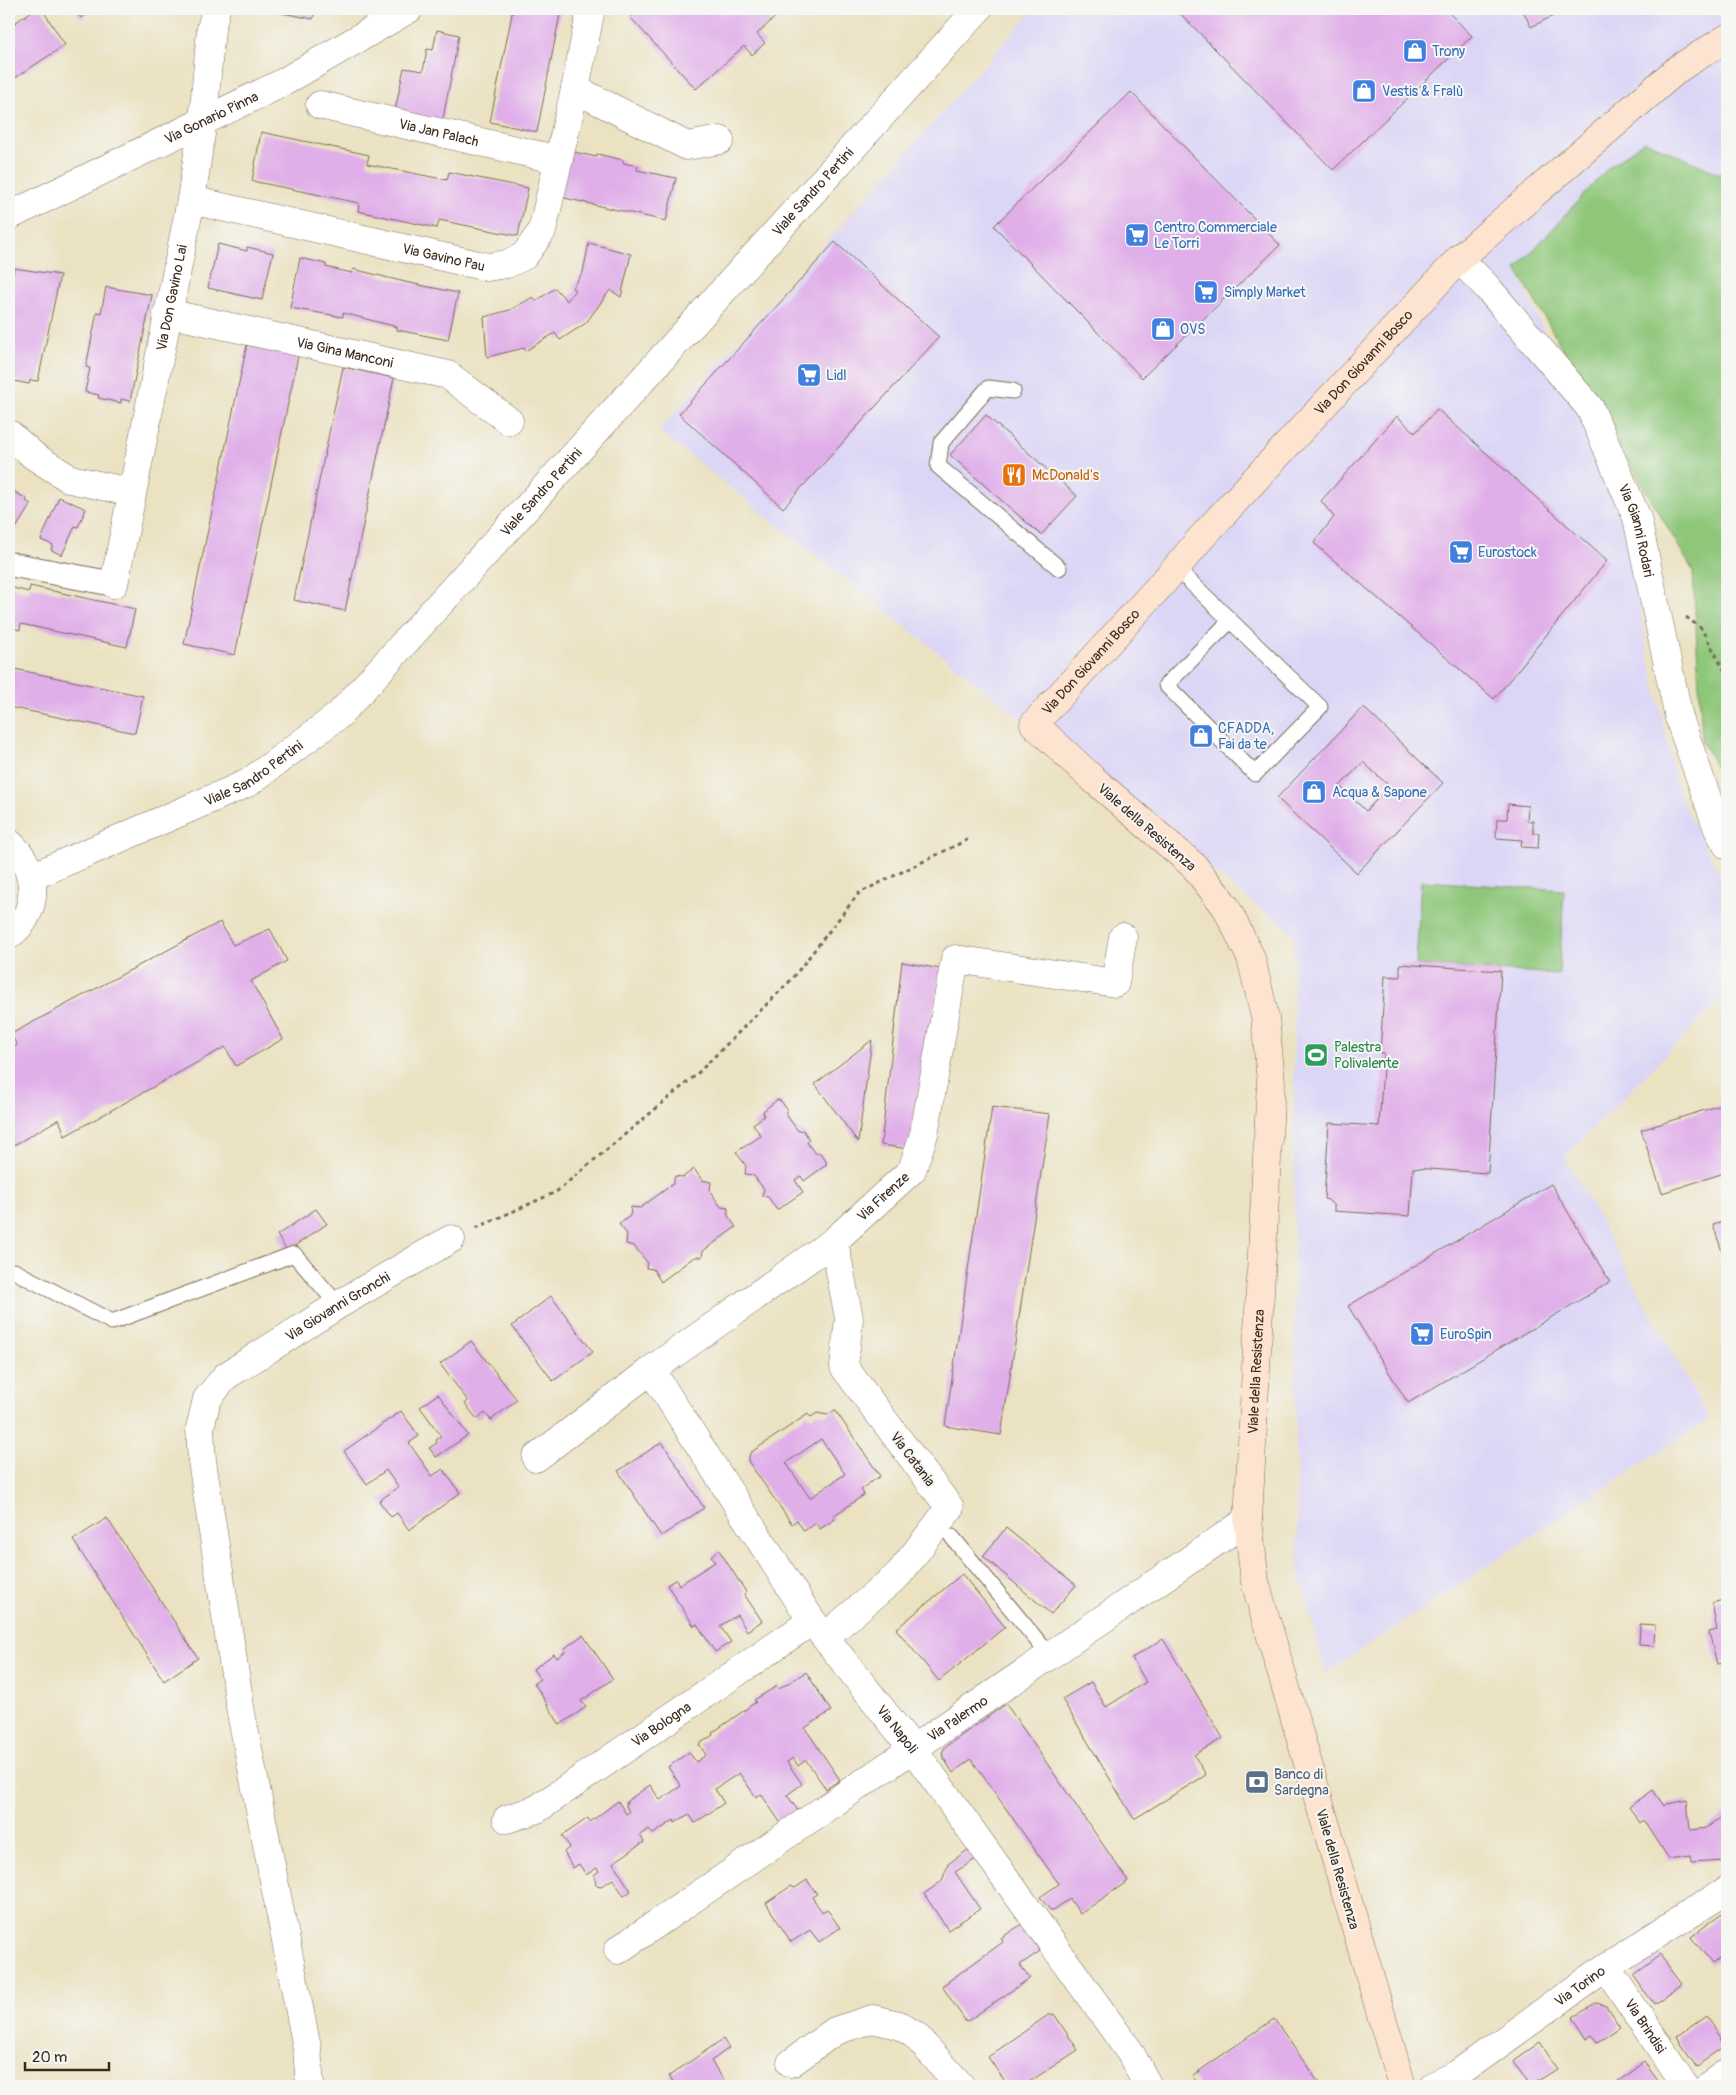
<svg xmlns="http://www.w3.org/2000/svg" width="1736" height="2095" viewBox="0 0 1736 2095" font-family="Pangolin,sans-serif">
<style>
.built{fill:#dcd6f6}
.green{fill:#8fc77a;stroke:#65784c}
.building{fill:#e0afe9;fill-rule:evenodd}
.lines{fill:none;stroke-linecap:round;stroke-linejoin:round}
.service-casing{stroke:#796a57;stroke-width:17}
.pedestrian-casing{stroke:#796a57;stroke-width:26}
.minor-casing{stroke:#796a57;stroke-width:29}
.tertiary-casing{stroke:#796a57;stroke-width:29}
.secondary-casing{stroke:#796a57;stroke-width:29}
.path{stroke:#796a57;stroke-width:3;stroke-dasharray:4 4;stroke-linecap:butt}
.service{stroke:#fff;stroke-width:15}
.pedestrian{stroke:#fff;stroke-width:24}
.minor{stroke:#fff;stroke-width:28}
.tertiary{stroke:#fff;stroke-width:28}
.secondary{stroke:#fde4d0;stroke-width:28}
.labels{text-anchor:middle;stroke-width:4;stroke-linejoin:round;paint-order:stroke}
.shop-label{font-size:14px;fill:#366cbe;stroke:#f6f6f2;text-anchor:start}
.street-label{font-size:14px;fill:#3b2a1e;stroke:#f6f6f2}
.food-label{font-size:14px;fill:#c56008;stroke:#f6f6f2;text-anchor:start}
.leisure-label{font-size:14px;fill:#27864d;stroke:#f6f6f2;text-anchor:start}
.service-label{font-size:14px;fill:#4e5e75;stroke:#f6f6f2;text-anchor:start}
</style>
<rect width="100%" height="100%" fill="#f6f6f2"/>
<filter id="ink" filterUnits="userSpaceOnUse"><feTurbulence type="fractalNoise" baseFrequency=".02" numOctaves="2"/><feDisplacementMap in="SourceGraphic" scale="10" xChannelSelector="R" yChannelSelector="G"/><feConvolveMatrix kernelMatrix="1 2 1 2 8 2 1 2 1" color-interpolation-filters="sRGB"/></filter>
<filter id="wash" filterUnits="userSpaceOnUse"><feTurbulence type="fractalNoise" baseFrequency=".0096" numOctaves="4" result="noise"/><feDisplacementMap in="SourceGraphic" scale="20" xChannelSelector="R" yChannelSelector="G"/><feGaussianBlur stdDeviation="1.12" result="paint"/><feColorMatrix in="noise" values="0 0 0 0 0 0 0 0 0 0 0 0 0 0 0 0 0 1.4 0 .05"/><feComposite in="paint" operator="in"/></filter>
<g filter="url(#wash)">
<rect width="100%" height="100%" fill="#ebe2c2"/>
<path class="built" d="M1034,9H1727V177L1645,141L1516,269L1623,506L1647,649L1679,795L1727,888V993L1565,1157L1709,1419L1325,1674L1298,1566L1294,1300V935L659,431Z"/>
<g class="green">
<path d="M1645,141L1727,177V786L1702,742L1693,571L1516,269L1609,167Z"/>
<path d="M1421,881L1564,890L1559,974L1416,965Z"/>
</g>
<g id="blocks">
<g class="building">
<path d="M35,9H42L65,45L9,82V27Z"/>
<path d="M75,9H95L81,18Z"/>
<path d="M267,9H315L313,19L267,10Z"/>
<path d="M513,9H561L537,132L490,122Z"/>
<path d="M638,9H784L757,34L765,43L752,55L744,46L696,89L630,17Z"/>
<path d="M1176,9H1445L1472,36L1333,170Z"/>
<path d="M1522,9H1567L1531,27Z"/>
<path d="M437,30L459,35L442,124L394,115L404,68L423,71L427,49L433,50Z"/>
<path d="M1131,92L1280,245L1142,378L994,226Z"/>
<path d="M261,132L369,155L367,164L447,180L449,172L528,188L518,236L439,220L437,228L358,211L359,203L252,181Z"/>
<path d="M570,151L596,157L597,154L623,160V163L638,166L637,170L676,178L666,221L560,197Z"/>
<path d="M835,242L939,337L783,508L679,414Z"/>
<path d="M589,243L631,254L621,297L610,290L586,323L560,340L555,333L525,351L524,348L487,357L484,317L510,310L533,297L536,301L555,288L567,301L575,290L572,288L583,272Z"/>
<path d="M218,244L247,251V247L273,253L262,300L208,288Z"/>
<path d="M300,258L326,264V267L352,273L353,269L405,282L458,293L448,340L397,330V327L343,313V317L290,308Z"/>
<path d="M14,268L60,275L38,381L30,380L29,384L9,380V294Z"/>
<path d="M106,287L152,295L130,401L121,399V403L98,398L99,395L85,392L90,368L86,367L97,312L101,313Z"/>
<path d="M247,345L298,356L235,655L184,644Z"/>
<path d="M343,367L394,378L345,611L294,600Z"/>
<path d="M1437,409L1607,561L1494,699L1314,543L1334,517L1321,501L1397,416L1415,433Z"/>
<path d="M986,415L1077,496L1041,535L950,455Z"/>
<path d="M11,490L27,499L26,501L31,504L11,536L9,535V494Z"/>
<path d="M59,497L86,509L78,527L75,526L62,555L51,550L53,545L41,540Z"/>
<path d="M30,586L135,609L127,647L21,624L20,630L9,627V587L29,592Z"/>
<path d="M10,668L143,696L135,733L9,707Z"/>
<path d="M1363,707L1443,783L1357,873L1277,798ZM1363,762L1389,786L1366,811L1340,786Z"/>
<path d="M1508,804L1528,806L1527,821H1533V833H1539L1538,848L1521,847L1522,840L1496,838L1497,819H1507Z"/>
<path d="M220,922L233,945L270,929L287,961L251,981L283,1039L236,1066L225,1047L65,1136L59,1119L9,1148V1050L17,1045L11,1034Z"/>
<path d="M902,962L941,969L909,1149L881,1145Z"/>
<path d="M1400,964L1501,971L1488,1173L1413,1168L1410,1216L1334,1211V1206L1328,1200L1324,1199L1329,1123L1379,1126L1384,1053H1380L1385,976L1400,977Z"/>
<path d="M872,1040L858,1142L815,1084Z"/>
<path d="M777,1100L781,1101L786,1108L787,1111L785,1113L798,1131L803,1130L809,1139L807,1143L815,1153H820L826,1161V1165L804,1181L801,1176L795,1180L803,1192L777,1210L768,1197L762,1196L764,1189L753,1175L745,1174L746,1166L736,1152L761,1136L753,1124L764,1116L763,1111Z"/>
<path d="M1727,1103V1172L1662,1193L1641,1130Z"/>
<path d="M992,1107L1050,1114L1001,1435L945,1426Z"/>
<path d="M694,1169L702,1180L711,1182L710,1191L721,1207L728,1208V1216L736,1227L703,1251L702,1257H694L661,1282L653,1269L646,1268L647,1262L634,1246L626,1244L627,1234L619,1224L630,1216L631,1207L640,1208L673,1184L675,1176L683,1177Z"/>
<path d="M1551,1184L1610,1282L1408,1403L1348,1306Z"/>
<path d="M316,1209L327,1224L287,1251L277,1235Z"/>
<path d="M1727,1220V1267L1713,1224Z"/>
<path d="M551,1296L593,1352L553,1381L512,1326Z"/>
<path d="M471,1341L517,1400L491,1420L485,1413L477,1419L465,1404L468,1401L440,1364Z"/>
<path d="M438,1394L468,1435L436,1457L429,1448L437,1443L436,1440L441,1436L420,1407Z"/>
<path d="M835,1410L880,1476L861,1489L864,1495L833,1516L835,1519L820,1529L816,1523L804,1531L797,1520L792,1524L748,1461L750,1453L808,1414L811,1417L817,1413L827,1415ZM821,1439L845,1474L810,1498L786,1463Z"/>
<path d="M401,1411L419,1436L409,1443L432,1476L443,1469L460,1493L409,1530L397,1513L391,1517L379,1501L398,1487L386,1470L367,1484L344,1451Z"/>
<path d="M662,1442L704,1508L661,1536L618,1471Z"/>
<path d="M107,1518L198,1658L164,1681L73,1540Z"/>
<path d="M1006,1528L1076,1585L1051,1614L983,1556Z"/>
<path d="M719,1550L746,1592L744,1594L762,1621L747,1631L737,1615L720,1626L731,1642L715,1652L697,1624L694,1626L667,1585L676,1579L679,1585L715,1562L711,1556Z"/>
<path d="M962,1574L1005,1627L939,1681L896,1629Z"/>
<path d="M1727,1599V1662L1717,1664L1709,1632L1717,1630L1712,1603Z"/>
<path d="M1640,1624L1655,1625L1654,1646L1639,1645Z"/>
<path d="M583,1635L613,1679L581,1701L586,1707L560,1725L534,1683L540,1679L533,1669L554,1654L557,1658L567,1650L565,1648Z"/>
<path d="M1163,1639L1223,1738L1194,1755L1206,1775L1134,1819L1062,1699L1091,1682L1106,1707L1146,1682L1132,1658Z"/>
<path d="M806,1672L831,1711L805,1728L840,1780L826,1789L806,1760L798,1766L793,1758L787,1762L802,1784L787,1795L799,1812L782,1825L761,1794L756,1797L739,1773L715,1789L724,1803L695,1823L689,1814L675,1823L674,1820L653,1834L649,1829L640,1835L644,1842L613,1863L631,1891L624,1896L613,1879L601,1886L596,1885L594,1875L599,1871L597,1868L586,1875L579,1864L573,1868L564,1852L570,1847L562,1836L588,1818L590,1822L618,1801L626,1814L629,1812L626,1806L627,1801L650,1785L660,1800L681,1786L668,1767L689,1752L696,1762L706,1755L699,1744L713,1735L712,1733L756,1702L754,1700L777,1686L779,1689Z"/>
<path d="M1006,1704L1128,1881L1080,1914L1070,1899L1053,1910H1050L1040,1897L1059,1884L971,1759L953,1773L943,1757L942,1753L945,1747Z"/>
<path d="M1653,1790L1664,1806L1668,1802V1804L1687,1800L1690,1830L1707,1828L1727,1813V1858L1723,1861L1692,1863L1691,1856L1669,1859L1644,1820L1640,1823L1629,1807Z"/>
<path d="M969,1849L976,1859L955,1872L980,1909L948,1930L924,1894L942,1881L948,1864Z"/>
<path d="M807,1880L817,1894L812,1897L822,1912L827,1909L840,1928L819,1942L810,1930L791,1942L766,1903L788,1888L791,1886L795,1888Z"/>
<path d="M1722,1914L1727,1921V1953L1712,1964L1691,1936Z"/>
<path d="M1022,1924L1040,1951L1020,1965L1030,1978L966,2022L942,1986L1003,1942L1001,1938Z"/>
<path d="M1660,1955L1682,1984L1654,2004L1633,1975Z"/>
<path d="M1597,2003L1606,2006L1620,2027L1597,2043L1592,2036L1587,2039L1573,2017Z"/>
<path d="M1054,2014L1078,2050L1023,2086H1008L988,2057L1048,2015Z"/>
<path d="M1705,2017L1725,2046L1697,2066L1677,2037Z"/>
<path d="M1274,2019L1321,2086H1200L1192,2076Z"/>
<path d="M723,2039L729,2048L711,2061L728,2086H675L669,2076Z"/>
<path d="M1539,2043L1557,2069L1530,2086L1513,2061Z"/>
<path d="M1644,2062L1662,2086H1621L1617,2082Z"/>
</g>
</g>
</g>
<g filter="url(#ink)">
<use href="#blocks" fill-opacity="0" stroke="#796a57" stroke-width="1"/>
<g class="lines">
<defs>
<g id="service">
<path d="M1013,391L988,388L941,443L938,466L1059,568"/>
<path d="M1176,568L1320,707L1255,774L1166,685L1230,621"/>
<path d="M9,1273L14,1271L112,1322L294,1254L338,1305"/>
<path d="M952,1537L1050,1656"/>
</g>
<path id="pedestrian" d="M9,564L114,584"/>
<g id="minor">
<path d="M575,89L591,9"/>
<path id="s1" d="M320,105L559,160"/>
<path id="s2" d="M191,200L487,267L507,264L524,256L542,231L575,89L687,146L720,140"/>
<path id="s3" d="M9,216L282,83L409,9"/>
<path id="s4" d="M1459,259L1486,286L1590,408L1637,518L1679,718L1718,829L1727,845"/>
<path id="s5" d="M167,313L448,375L509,421"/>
<path d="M9,434L34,456L70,479L130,492"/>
<path id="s6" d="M114,584L191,200L203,120L211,29L216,9"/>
<path id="s7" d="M651,1370L812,1621L913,1749L1130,2052L1148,2086"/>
<path id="s8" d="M536,1458L651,1370L834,1241L912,1170L924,1134L955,959L1115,983L1123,937"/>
<path d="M825,1637L899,1574L950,1508L844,1367L849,1318L834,1241"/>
<path id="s9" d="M507,1819L537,1809L812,1621"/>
<path id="s10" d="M618,1950L1248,1520"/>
<path id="s11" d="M1606,1967L1686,2086"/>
<path d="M791,2063L835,2031L872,2019L899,2025L915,2035L961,2086"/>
<path id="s12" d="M310,2086L307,2048L241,1713L202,1461L200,1428L207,1399L226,1376L338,1305L451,1239"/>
<path id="s13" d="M1433,2086L1456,2075L1606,1967L1727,1890"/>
<path d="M1709,2086L1727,2073"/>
</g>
<g id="tertiary">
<path d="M9,843C38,867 42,912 9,935"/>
<path id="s14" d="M31,877L248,783L339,715L978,9"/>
</g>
<g id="secondary">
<path id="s15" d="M1402,2086L1255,1582L1248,1520L1271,1082L1265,1017L1251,958L1226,907L1194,866L1093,779L1034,724L1176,568L1200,539L1459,259L1679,68L1727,38"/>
</g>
</defs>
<use href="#service" class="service-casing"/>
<use href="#pedestrian" class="pedestrian-casing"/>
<use href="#minor" class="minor-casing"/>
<use href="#tertiary" class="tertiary-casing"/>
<use href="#secondary" class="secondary-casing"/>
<g class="path">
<path d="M1686,617L1701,628L1727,675"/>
<path d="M476,1228L556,1192L696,1075L791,980L859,893L971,838"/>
</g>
<use href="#service" class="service"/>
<use href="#pedestrian" class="pedestrian"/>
<use href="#minor" class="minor"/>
<use href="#tertiary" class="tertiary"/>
<use href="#secondary" class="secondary"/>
</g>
</g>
<defs>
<symbol id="shop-square" viewBox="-11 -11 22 22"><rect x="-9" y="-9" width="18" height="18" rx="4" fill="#3f7fe0" stroke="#f6f6f2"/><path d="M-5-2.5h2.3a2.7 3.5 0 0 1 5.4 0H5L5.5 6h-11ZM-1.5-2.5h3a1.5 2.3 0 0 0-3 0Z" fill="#fff"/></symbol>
<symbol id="supermarket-square" viewBox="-11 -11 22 22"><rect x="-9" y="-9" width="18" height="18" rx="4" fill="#3f7fe0" stroke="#f6f6f2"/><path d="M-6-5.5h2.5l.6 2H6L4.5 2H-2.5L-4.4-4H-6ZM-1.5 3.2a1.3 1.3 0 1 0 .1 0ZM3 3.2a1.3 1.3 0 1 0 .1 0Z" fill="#fff"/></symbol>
<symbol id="restaurant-square" viewBox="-11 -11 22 22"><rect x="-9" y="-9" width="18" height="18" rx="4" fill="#e8710a" stroke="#f6f6f2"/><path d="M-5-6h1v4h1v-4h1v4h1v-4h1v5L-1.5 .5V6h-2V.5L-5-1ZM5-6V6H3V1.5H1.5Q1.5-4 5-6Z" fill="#fff"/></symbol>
<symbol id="stadium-square" viewBox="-11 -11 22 22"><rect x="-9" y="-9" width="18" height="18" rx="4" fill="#2e9e5b" stroke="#f6f6f2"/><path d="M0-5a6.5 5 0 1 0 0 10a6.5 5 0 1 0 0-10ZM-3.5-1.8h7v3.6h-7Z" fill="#fff"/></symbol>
<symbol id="bank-square" viewBox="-11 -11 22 22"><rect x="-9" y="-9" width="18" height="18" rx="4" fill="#5c6f8a" stroke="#f6f6f2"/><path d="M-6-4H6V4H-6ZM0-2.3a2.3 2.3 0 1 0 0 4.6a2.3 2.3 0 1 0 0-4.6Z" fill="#fff"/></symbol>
</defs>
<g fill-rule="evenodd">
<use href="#shop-square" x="1401" y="37" width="28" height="28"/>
<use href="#shop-square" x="1350" y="77" width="28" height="28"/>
<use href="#supermarket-square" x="1123" y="221" width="28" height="28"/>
<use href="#supermarket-square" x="1192" y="278" width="28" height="28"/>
<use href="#shop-square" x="1149" y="315" width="28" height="28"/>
<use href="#supermarket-square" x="795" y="361" width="28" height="28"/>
<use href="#restaurant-square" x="1000" y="461" width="28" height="28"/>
<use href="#supermarket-square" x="1447" y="538" width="28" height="28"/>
<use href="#shop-square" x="1187" y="722" width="28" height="28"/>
<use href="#shop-square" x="1300" y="778" width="28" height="28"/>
<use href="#stadium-square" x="1302" y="1041" width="28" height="28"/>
<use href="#supermarket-square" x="1408" y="1320" width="28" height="28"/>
<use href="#bank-square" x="1243" y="1768" width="28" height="28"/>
</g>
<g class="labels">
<g class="shop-label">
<text x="1432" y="56">Trony</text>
<text x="1382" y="96">Vestis &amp; Fralù</text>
<text x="1154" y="232">Centro Commerciale<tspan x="1154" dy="16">Le Torri</tspan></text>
<text x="1224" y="297">Simply Market</text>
<text x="1180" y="334">OVS</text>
<text x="826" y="380">Lidl</text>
<text x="1478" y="557">Eurostock</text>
<text x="1218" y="733">CFADDA,<tspan x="1218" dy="16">Fai da te</tspan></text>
<text x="1332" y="797">Acqua &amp; Sapone</text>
<text x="1440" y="1339">EuroSpin</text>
</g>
<g class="street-label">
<text dy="5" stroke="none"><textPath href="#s3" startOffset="225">Via Gonario Pinna</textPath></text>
<text dy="5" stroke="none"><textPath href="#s1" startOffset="122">Via Jan Palach</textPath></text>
<text dy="5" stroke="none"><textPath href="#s14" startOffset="1056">Viale Sandro Pertini</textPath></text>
<text dy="5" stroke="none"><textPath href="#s2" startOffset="259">Via Gavino Pau</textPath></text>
<text dy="5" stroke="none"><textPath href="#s6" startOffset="292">Via Don Gavino Lai</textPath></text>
<text dy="5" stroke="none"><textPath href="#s5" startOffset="182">Via Gina Manconi</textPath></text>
<text dy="5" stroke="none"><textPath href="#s15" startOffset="1964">Via Don Giovanni Bosco</textPath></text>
<text dy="5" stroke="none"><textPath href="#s14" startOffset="651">Viale Sandro Pertini</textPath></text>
<text dy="5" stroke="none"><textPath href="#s4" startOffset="330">Via Gianni Rodari</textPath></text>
<text dy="5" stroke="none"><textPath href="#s15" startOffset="1559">Via Don Giovanni Bosco</textPath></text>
<text dy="5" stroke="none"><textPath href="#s14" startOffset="246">Viale Sandro Pertini</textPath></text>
<text transform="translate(1147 827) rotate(41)" y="5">Viale della Resistenza</text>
<text dy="5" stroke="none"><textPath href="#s8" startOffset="435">Via Firenze</textPath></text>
<text dy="5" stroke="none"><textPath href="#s12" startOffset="859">Via Giovanni Gronchi</textPath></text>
<text dy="5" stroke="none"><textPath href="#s15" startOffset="736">Viale della Resistenza</textPath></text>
<text transform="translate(913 1459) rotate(53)" y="5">Via Catania</text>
<text dy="5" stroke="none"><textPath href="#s10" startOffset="411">Via Palermo</textPath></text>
<text dy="5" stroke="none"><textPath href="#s9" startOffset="182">Via Bologna</textPath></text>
<text dy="5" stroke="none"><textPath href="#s7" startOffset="436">Via Napoli</textPath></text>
<text transform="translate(1338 1869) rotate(74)" y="5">Viale della Resistenza</text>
<text dy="5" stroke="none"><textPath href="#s13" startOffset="178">Via Torino</textPath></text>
<text dy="5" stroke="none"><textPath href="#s11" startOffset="71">Via Brindisi</textPath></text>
</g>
<g class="food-label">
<text x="1032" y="480">McDonald's</text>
</g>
<g class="leisure-label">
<text x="1334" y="1052">Palestra<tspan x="1334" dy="16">Polivalente</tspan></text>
</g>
<g class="service-label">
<text x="1274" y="1779">Banco di<tspan x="1274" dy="16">Sardegna</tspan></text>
</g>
</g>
<rect width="1736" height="2095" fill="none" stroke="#f6f6f2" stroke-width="30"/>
<path d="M25 2062v8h84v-8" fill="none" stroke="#3b2a1e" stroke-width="2.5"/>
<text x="32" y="2062" font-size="15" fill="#3b2a1e" stroke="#f6f6f2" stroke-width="4" paint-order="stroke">20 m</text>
</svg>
